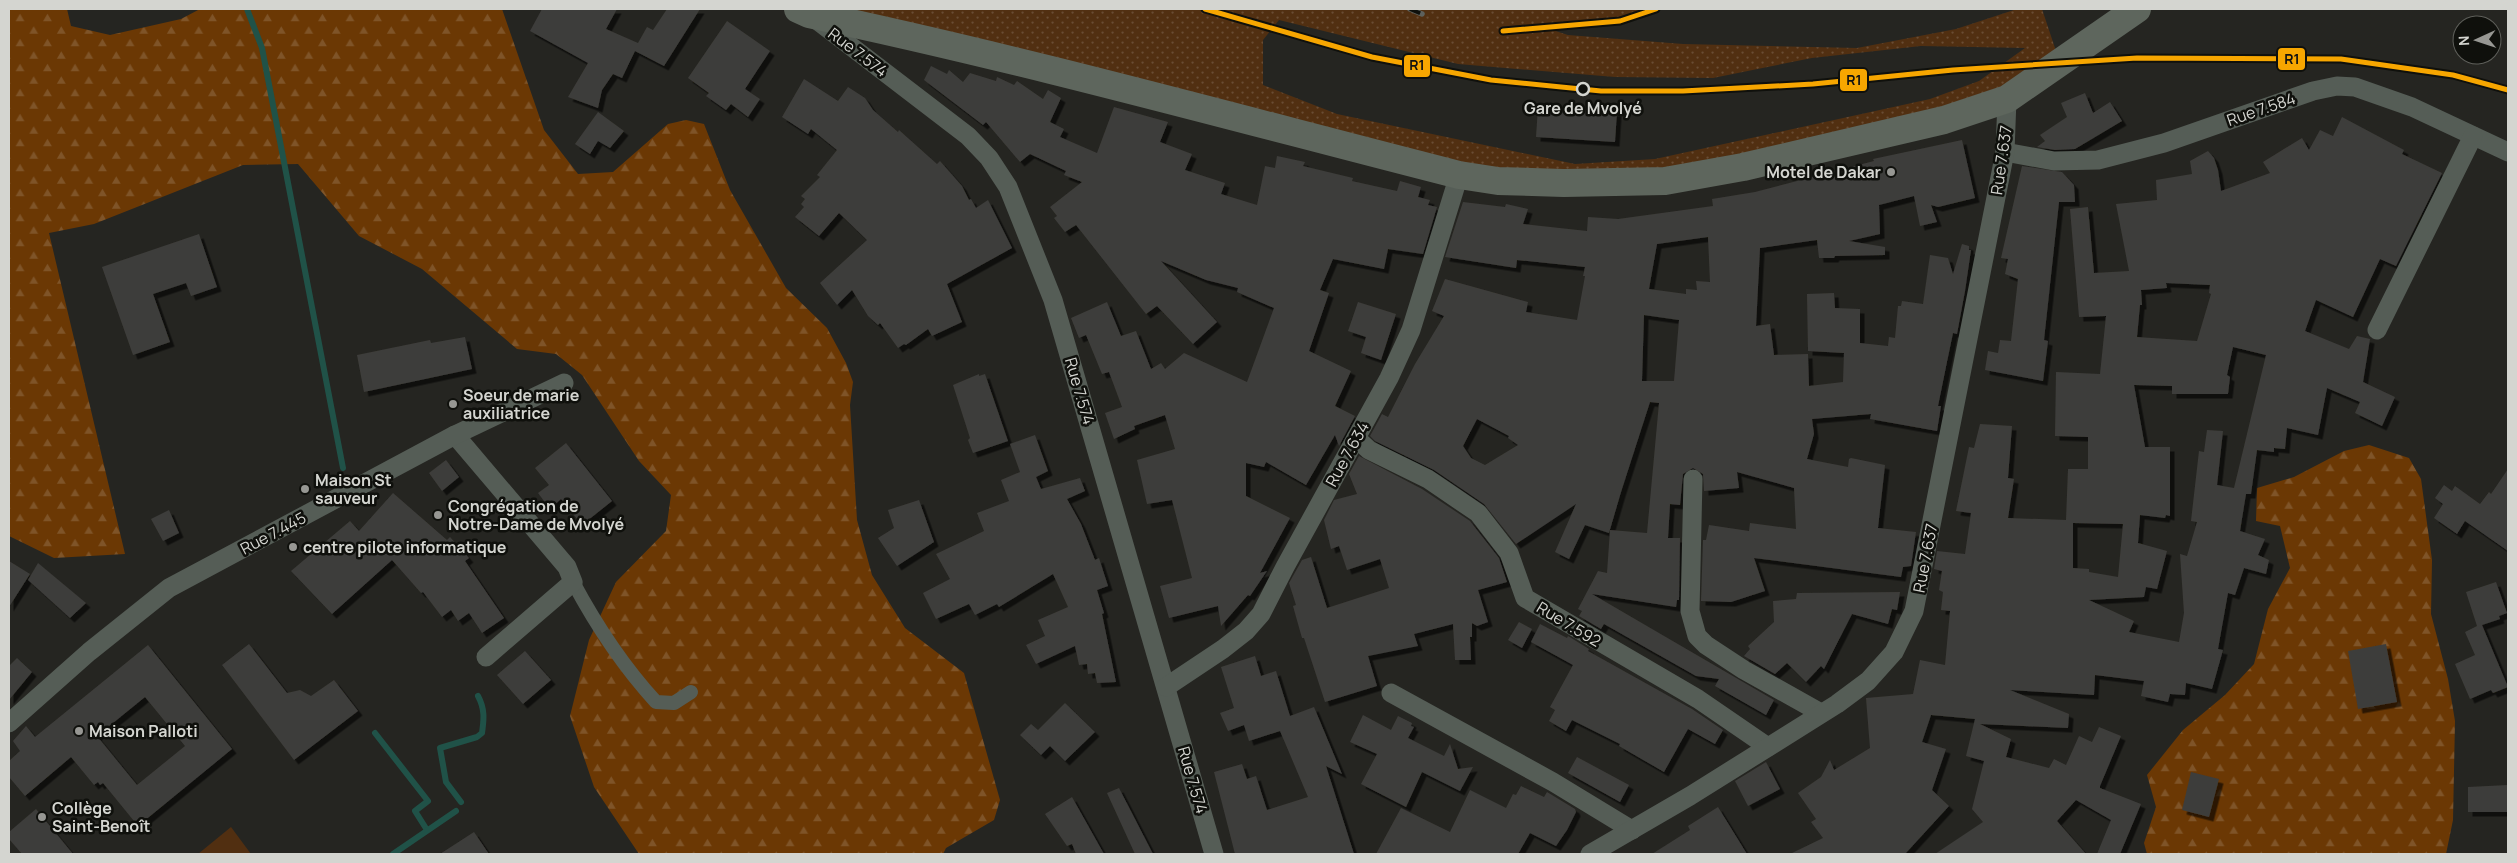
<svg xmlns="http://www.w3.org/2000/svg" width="2517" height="863" viewBox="0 0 2517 863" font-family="Manrope,sans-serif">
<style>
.grass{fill:url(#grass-dots);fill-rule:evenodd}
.forest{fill:url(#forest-firs)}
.garden{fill:#512f11}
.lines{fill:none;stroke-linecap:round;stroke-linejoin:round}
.stream{stroke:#205248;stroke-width:6}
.building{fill:#3e3d3a;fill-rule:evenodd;filter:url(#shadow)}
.pedestrian{stroke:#555d56;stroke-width:14}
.minor{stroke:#555d56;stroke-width:19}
.primary{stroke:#5e665d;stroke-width:28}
.rail-casing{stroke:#5d605c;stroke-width:5.5}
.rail{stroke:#0f100c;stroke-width:4;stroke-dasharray:11;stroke-linecap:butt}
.rail-1-casing{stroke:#0f100c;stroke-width:9}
.rail-1{stroke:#f7a600;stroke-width:5}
.stop-dot{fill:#0f100c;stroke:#d4d5d0;stroke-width:2.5}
.poi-dot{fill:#979793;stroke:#0f100c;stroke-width:2}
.labels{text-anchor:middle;stroke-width:5;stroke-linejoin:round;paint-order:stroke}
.street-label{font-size:16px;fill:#d4d5d0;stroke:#0f100c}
.stop-label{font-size:16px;font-weight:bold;fill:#d4d5d0;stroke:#0f100c}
.poi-label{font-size:16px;font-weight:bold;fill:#d4d5d0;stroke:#0f100c;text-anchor:start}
.line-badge{stroke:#0f100c;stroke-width:2}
.pale-badge-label{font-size:14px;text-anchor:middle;font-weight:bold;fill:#111}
</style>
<defs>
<pattern id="grass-dots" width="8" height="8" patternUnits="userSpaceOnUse" patternTransform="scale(1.25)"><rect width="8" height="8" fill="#512f11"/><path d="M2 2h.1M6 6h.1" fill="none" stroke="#694c33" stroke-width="1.8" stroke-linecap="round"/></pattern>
<pattern id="forest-firs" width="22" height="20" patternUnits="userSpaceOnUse" patternTransform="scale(1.25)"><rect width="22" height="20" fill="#6b3804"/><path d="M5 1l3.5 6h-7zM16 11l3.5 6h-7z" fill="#7f5428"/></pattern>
<filter id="shadow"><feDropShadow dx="4.5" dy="4.5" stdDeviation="0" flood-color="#0009"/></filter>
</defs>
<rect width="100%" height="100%" fill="#252521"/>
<path class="grass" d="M798,9H1656L1620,21L1546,28L1568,35L1683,44L1857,48L1956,29L2017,9H2042L2060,63L2032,83L1743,167L1498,181ZM1279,20L1458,64L1615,77L1713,78L1812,58L1921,46L2025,48L1979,81L1930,99L1655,159L1575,164L1337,114L1263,85V40Z"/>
<g class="forest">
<path d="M9,9H67L71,26L110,35L181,19L200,9H502L544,130L578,174L613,172L668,124L686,120L704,124L730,190L786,288L827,328L846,363L853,382L850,405L857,520L872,575L905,628L964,673L1000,800L994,820L946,848L943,854H639L594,787L570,716L589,640L616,582L666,531L671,495L639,461L582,375L556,354L517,349L422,269L359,236L298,164L243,165L94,224L49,233L125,554L54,558L9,536Z"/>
<path d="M2369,445L2409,458L2421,479L2432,560L2431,614L2448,679L2455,721L2453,820L2446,854H2147L2144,843L2156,807L2147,775L2183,730L2225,695L2254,664L2268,609L2290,568L2280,526L2256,521L2257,488L2294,477L2344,451Z"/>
</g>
<path class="garden" d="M231,827L251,854H198Z"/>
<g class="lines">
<g class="stream">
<path d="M247,9L262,48L343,468"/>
<path d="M375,733L428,801L415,811L427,830"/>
<path d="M461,802L446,782L440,748L477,737L482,733C484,719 485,709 478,696"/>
<path d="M393,854L456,811"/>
</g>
</g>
<g class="building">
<path d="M542,9H617L606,29L638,43L647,27L653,30L667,9H700L664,66L635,51L622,78L613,74L602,90L598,108L568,97L588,63L530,31Z"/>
<path d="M727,21L770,51L745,89L760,99L748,117L731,104L726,110L706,96L709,93L688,78Z"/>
<path d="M931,66L947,74L949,70L963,82L970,73L996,81L997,77L1014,85L1017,81L1043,99L1048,90L1061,98L1050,122L1064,129L1060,137L1097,153L1114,107L1168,122L1160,142L1192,154L1185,170L1225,183L1221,194L1257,205L1265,166L1275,168L1277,156L1305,162L1303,166L1353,178L1352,181L1397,191L1400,181L1421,187L1418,197L1430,200L1428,205L1437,207L1423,254L1388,249L1384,269L1333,259L1320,290L1329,293L1309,351L1351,371L1335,406L1355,416L1339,446L1335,435L1306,485L1266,462L1264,467L1246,463V496L1290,518L1260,573L1267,571L1250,596L1248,595L1221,626L1218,606L1169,618L1160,586L1192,578L1172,500L1147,504L1137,460L1175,449L1165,415L1134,426L1135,429L1114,439L1105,413L1122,407L1109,372L1102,374L1086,335L1079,338L1071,318L1107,302L1121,336L1136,331L1151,369L1161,363L1165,369L1184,353L1247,382L1274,308L1237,292L1238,288L1206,280L1161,261L1217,322L1193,344L1157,306L1146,314L1076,225L1065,232L1054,218L1057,216L1050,207L1082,182L1064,175L1066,171L1030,154L1020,162L986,122L983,125L924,80Z"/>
<path d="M804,79L838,101L848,87L865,98L873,110L898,132L899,130L937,164L940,161L962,186L969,200L971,199L976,208L988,200L1012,248L947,284L962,322L932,336L928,329L906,345L904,344L898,348L880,323L878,325L868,316L852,290L837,305L820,283L867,240L839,213L819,236L795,217L804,207L801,204L805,199L801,196L820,177L817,175L837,150L811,129L808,134L782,117Z"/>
<path d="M2085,93L2093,113L2110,102L2122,121L2075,149L2055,150L2037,147L2045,141L2040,135L2067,117L2061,103Z"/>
<path d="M1538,107L1617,112L1615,142L1536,137Z"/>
<path d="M598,112L624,131L610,148L598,141L590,154L575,144Z"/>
<path d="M2342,117L2404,150L2402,154L2442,173L2396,266L2380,259L2353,317L2316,300L2305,331L2349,349L2357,336L2370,339L2363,382L2395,397L2382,426L2355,413L2360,402L2327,388L2318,435L2287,428L2285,449L2274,448V452L2257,450L2251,494H2246L2240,531L2265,539L2258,555L2269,560L2266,574L2244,568L2235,595L2228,593L2218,649L2223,650L2212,689L2186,683L2185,695L2170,694L2168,702L2141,696L2144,681L2095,675L2094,695L2010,690L2069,714L2068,728L1980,724L2011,739L2006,757L2049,768L2054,759L2066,765L2079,736L2092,742L2099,727L2121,736L2100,786V788L2141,804L2120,854H2097L2111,820L2076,800L2057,821L2086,854H1935L1983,822L1972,809L1984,761L1966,756L1975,719L1931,715L1922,742L1946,749L1932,790L1949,806L1905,854H1790L1823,838L1811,822L1816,819L1798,793L1821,777L1830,760L1834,770L1870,748L1866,698L1913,694L1920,660L1945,665L1950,611L1941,610L1943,592L1939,590L1942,571L1934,569L1937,551L1965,554L1971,513L1956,511L1969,447L1974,448L1980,424L2012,426L2008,478L2014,479L2008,518L2066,520L2068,469H2088V437L2055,436L2056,372L2100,374L2106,316L2079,317L2070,209L2088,207L2094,273L2129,271L2116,204L2157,200L2156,180L2192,174L2190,161L2208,151L2214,158L2218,170L2221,191L2270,173L2263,162L2302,138L2309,150L2320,130L2333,136ZM2166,283L2210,285L2209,293L2211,294L2197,341L2137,337L2140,305H2142L2141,290L2167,288ZM2233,347L2266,355L2234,488L2217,485L2223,431L2207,430L2204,452L2199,451L2191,521L2197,522L2187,556L2180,554L2184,613L2179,642L2129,632L2134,621L2089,600L2144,597L2146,587L2157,589L2167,551L2138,543L2140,515L2165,518L2166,515L2170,516V447H2145L2134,385L2172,386V394H2228L2230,377L2227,375ZM2073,523L2123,524L2118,577L2089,572V569L2073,568Z"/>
<path d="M1962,140L1975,198L1938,207L1931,205L1937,222L1920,226L1914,196L1879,205L1880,234L1849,241L1885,247V255L1835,256L1834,258H1819L1817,240L1760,248L1756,326L1770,324L1774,355L1808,354L1809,386L1843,382L1844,353L1808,351L1807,294L1834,293L1835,308L1860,309V343L1888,346L1889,337L1895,338L1898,306H1901L1902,301L1923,304L1930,255L1948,258L1953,274L1962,244L1969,246V250H1971L1965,291L1957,334L1953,333L1948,357L1938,406H1941L1937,431L1870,419L1871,414L1812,419L1814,434L1807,459L1848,467L1849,459L1851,458L1885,465L1878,528L1916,532L1911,566L1903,567L1901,577L1754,558L1765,591L1731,602L1701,601L1703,540H1706L1709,525L1749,531L1750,523L1796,529L1794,488L1737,472L1739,488L1704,491L1703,474L1693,468L1683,474L1680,505L1670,504L1668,538H1680L1679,600H1677L1676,607L1592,594L1774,700L1766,715L1715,686L1719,679L1696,676L1604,624L1601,629L1579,616L1582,611L1578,609L1598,571L1607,573L1610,530L1647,533L1659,403L1650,402L1621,492L1609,533L1585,525L1569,559L1555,552L1576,504L1516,544L1484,504L1434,470L1375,441L1370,436L1382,414L1388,417L1415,364L1444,316L1432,311L1445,279L1528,302L1526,312L1577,320L1585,276H1583L1585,267L1517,260L1516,268L1445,257L1463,202L1505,207L1506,204L1528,209L1523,224L1587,231L1588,217L1618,219L1713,206L1712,199L1755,192L1874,161L1873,159ZM1708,237L1710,282L1696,281L1697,290L1686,289V294L1649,289L1657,244ZM1644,315L1679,320L1674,381H1642ZM1477,419L1509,436L1508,438L1518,445L1485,465L1471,458L1463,446Z"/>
<path d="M2022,166L2062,172L2074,185L2075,202H2059L2044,340L2048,341L2043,381L1985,370L1988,351L1998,353L2000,340L2011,341L2018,279L2005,274L2008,259L2001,258Z"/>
<path d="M199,234L217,287L191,296L186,283L153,294L170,342L133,355L102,267Z"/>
<path d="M1358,302L1396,314L1381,360L1361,353L1366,337L1348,331Z"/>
<path d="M465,337L472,369L364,392L357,355L430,340L431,343Z"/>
<path d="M979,374V376L985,374L1008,441L973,453L968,440L970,438L953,385Z"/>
<path d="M1035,435L1048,471L1036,477L1041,489L1080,478L1085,491L1067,499L1081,524L1095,560L1099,558L1108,586L1097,590L1104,613L1102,614L1116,682L1097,683L1095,673L1088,674L1087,664L1079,665L1075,646L1036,664L1026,645L1045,636L1038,620L1068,607L1053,574L999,607L997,604L975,615L969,604L936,619L923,593L950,579L936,554L984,531L977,513L1009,501L1001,480L1020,472L1010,444Z"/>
<path d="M566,443L612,501L582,525L561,499L550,509L538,493L549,485L535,468Z"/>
<path d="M1359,456L1422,489L1470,521L1499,558L1507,582L1478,590L1488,622L1477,626L1472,623V637H1470L1471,660H1455L1453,624L1414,634L1418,646L1368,656L1377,686L1325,702L1304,638H1302L1293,606L1296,605L1289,583L1302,560L1311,557L1327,608L1389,588L1380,559L1347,570L1339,546L1331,549L1324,520L1334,500L1357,494L1349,474Z"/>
<path d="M446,460L459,477L442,491L429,473Z"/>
<path d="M2508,469V551L2465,521L2457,534L2434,518L2443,504L2435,498L2444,485L2452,491L2455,486L2480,504L2489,492L2491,494Z"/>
<path d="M393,493L447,540L450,537L469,558L465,561L504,618L482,633L469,613L458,621L451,610L442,617L423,592L421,593L392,560L332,614L291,571L350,521L359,531Z"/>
<path d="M919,500L934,542L897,566L878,538L894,528L888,510Z"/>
<path d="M169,510L179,533L163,541L151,519Z"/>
<path d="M9,561L30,574L9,607Z"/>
<path d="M38,563L86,603L70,618L28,580Z"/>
<path d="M2496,582L2507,613L2499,616L2500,619L2482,625L2508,687L2493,693L2491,690L2470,699L2455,664L2475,655L2465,632L2477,626L2466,592Z"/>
<path d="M1900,592L1897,610L1892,609L1888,624L1852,614L1824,669L1821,666L1806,682L1787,663L1775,674L1744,656L1750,649L1748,646L1774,622L1773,601L1796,599L1797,593Z"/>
<path d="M1519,622L1532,629L1522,648L1508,640Z"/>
<path d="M1540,624L1567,638L1568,636L1589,649L1588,651L1692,709L1723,730L1715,744L1688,729L1664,772L1619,746L1620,744L1572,720L1566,731L1549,721L1555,710L1550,707L1573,665L1531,642Z"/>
<path d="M249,644L287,693L300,690L311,696L334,680L358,711L294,760L222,665Z"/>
<path d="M2386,644L2397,702L2358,709L2348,651Z"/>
<path d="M148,645L232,749L138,826L103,783L100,785L98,782L94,785L71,757L25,796L9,777V761L20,751L13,741L26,726L35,737ZM145,697L185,746L137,785L97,736Z"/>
<path d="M525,651L551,680L523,704L497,675Z"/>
<path d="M1255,656L1261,676L1276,671L1290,716L1314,707L1342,774L1326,766L1354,854H1235L1214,772L1242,764L1247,779L1256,776L1267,810L1308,797L1280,731L1249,741L1244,725L1228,731L1220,713L1234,708L1221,667Z"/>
<path d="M17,658L32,672L9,700V666Z"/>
<path d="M1065,703L1095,732L1065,761L1050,746L1041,755L1020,735L1031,724L1038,730Z"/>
<path d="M1363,715L1391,730L1398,716L1412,723L1411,726L1414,727L1408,738L1444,756L1450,744L1458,769L1473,767L1460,791L1422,772L1406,807L1361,784L1377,754L1350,742Z"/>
<path d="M1577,757L1629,785L1620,802L1568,773Z"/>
<path d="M1766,762L1780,789L1748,806L1735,781Z"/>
<path d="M2191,772L2219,779L2209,817L2182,810Z"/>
<path d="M2508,785V812H2468V787Z"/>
<path d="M1521,786L1544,797L1547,792L1575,809L1576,812L1567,830L1556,846L1530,833L1518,854H1376L1401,808L1450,832L1470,790L1506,808L1513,794L1516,795Z"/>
<path d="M1119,788L1153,854H1135L1107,793Z"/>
<path d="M1072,797L1104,854H1076L1072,844L1067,846L1045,814Z"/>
<path d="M1718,807L1747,854H1652L1690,830L1688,826Z"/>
<path d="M36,809L73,854H22L9,839V832Z"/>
<path d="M474,832L489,854H440Z"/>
</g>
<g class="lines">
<path class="pedestrian" d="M573,582C596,625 623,666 656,702L674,703L691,692"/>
<g class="minor">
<path d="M814,18L968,136L989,158L1008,187L1053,300L1214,854"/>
<path d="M2005,152L2054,161L2098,160L2164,143L2313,91L2337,86L2355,87L2412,107L2508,152"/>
<path d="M2377,330L2473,136"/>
<path d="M455,435L567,567L573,582L486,657"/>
<path d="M1356,438L1369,450L1428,479L1478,513L1509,553L1525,598L1698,699L1768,747"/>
<path d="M1693,479L1690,611L1697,636L1706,645L1744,670L1821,713"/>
<path d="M1166,687L1223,649L1246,631L1261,614L1285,567L1389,378L1411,330L1459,175"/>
<path d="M1391,693L1553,782L1632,830"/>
<path d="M9,723L89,652L169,588L455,435L564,383"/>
<path d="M1590,854L1690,796L1837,704L1868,681L1894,652L1914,611L2005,152L2007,99"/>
</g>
<path class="primary" d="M798,9L809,14C1027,60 1243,120 1459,175L1498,181L1564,183L1665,181L1743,167L1944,120L2007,99L2137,9"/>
<defs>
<g id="rail">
<path d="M1410,9L1422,14"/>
<path d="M1503,31L1620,21L1656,9"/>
</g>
</defs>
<use href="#rail" class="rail-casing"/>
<use href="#rail" class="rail"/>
<defs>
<g id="rail-1">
<path d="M1205,9L1372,57L1491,80L1601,91H1683L1813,84L1953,70L2137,58L2341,59L2453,75L2508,90"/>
<path d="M1503,31L1620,21L1656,9"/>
</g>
</defs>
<use href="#rail-1" class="rail-1-casing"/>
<use href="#rail-1" class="rail-1"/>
</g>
<circle class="stop-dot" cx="1583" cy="89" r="6"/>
<g class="poi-dot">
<circle cx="1891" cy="172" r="5"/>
<circle cx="453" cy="404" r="5"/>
<circle cx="305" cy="489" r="5"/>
<circle cx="438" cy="515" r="5"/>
<circle cx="293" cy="547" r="5"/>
<circle cx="79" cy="731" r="5"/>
<circle cx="42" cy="817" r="5"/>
</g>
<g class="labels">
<g class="street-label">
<text transform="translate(858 52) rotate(37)" y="6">Rue 7.574</text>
<text transform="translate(2261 109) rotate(-19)" y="6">Rue 7.584</text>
<text transform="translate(2001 160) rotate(-82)" y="6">Rue 7.637</text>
<text transform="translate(1080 391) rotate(74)" y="6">Rue 7.574</text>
<text transform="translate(1347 454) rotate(-61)" y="6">Rue 7.634</text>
<text transform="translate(273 533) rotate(-28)" y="6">Rue 7.445</text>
<text transform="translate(1925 558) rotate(-79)" y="6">Rue 7.637</text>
<text transform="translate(1569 624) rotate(31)" y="6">Rue 7.592</text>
<text transform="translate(1193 780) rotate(74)" y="6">Rue 7.574</text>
</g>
<g class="stop-label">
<text x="1583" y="114">Gare de Mvolyé</text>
</g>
<g class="poi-label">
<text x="1881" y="178" text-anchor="end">Motel de Dakar</text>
<text x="463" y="401">Soeur de marie<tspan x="463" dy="18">auxiliatrice</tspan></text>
<text x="315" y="486">Maison St<tspan x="315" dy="18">sauveur</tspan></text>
<text x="448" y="512">Congrégation de<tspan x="448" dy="18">Notre-Dame de Mvolyé</tspan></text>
<text x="303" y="553">centre pilote informatique</text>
<text x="89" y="737">Maison Palloti</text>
<text x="52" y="814">Collège<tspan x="52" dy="18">Saint-Benoît</tspan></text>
</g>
</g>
<g class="line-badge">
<rect x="2277" y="47" width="29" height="24" rx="5" fill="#f7a600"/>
<rect x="1403" y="54" width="28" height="24" rx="5" fill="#f7a600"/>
<rect x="1839" y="68" width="29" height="24" rx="5" fill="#f7a600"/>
</g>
<g class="pale-badge-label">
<text x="2292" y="64">R1</text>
<text x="1417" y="70">R1</text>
<text x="1854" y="85">R1</text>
</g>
<rect width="2517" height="863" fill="none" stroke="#d4d5d0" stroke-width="20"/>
<g transform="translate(2477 40) rotate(267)"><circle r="24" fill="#0f100c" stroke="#5e5f5a"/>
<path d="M0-4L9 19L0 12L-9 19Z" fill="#979793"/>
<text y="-8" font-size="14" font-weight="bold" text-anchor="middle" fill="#d4d5d0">N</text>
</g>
</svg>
